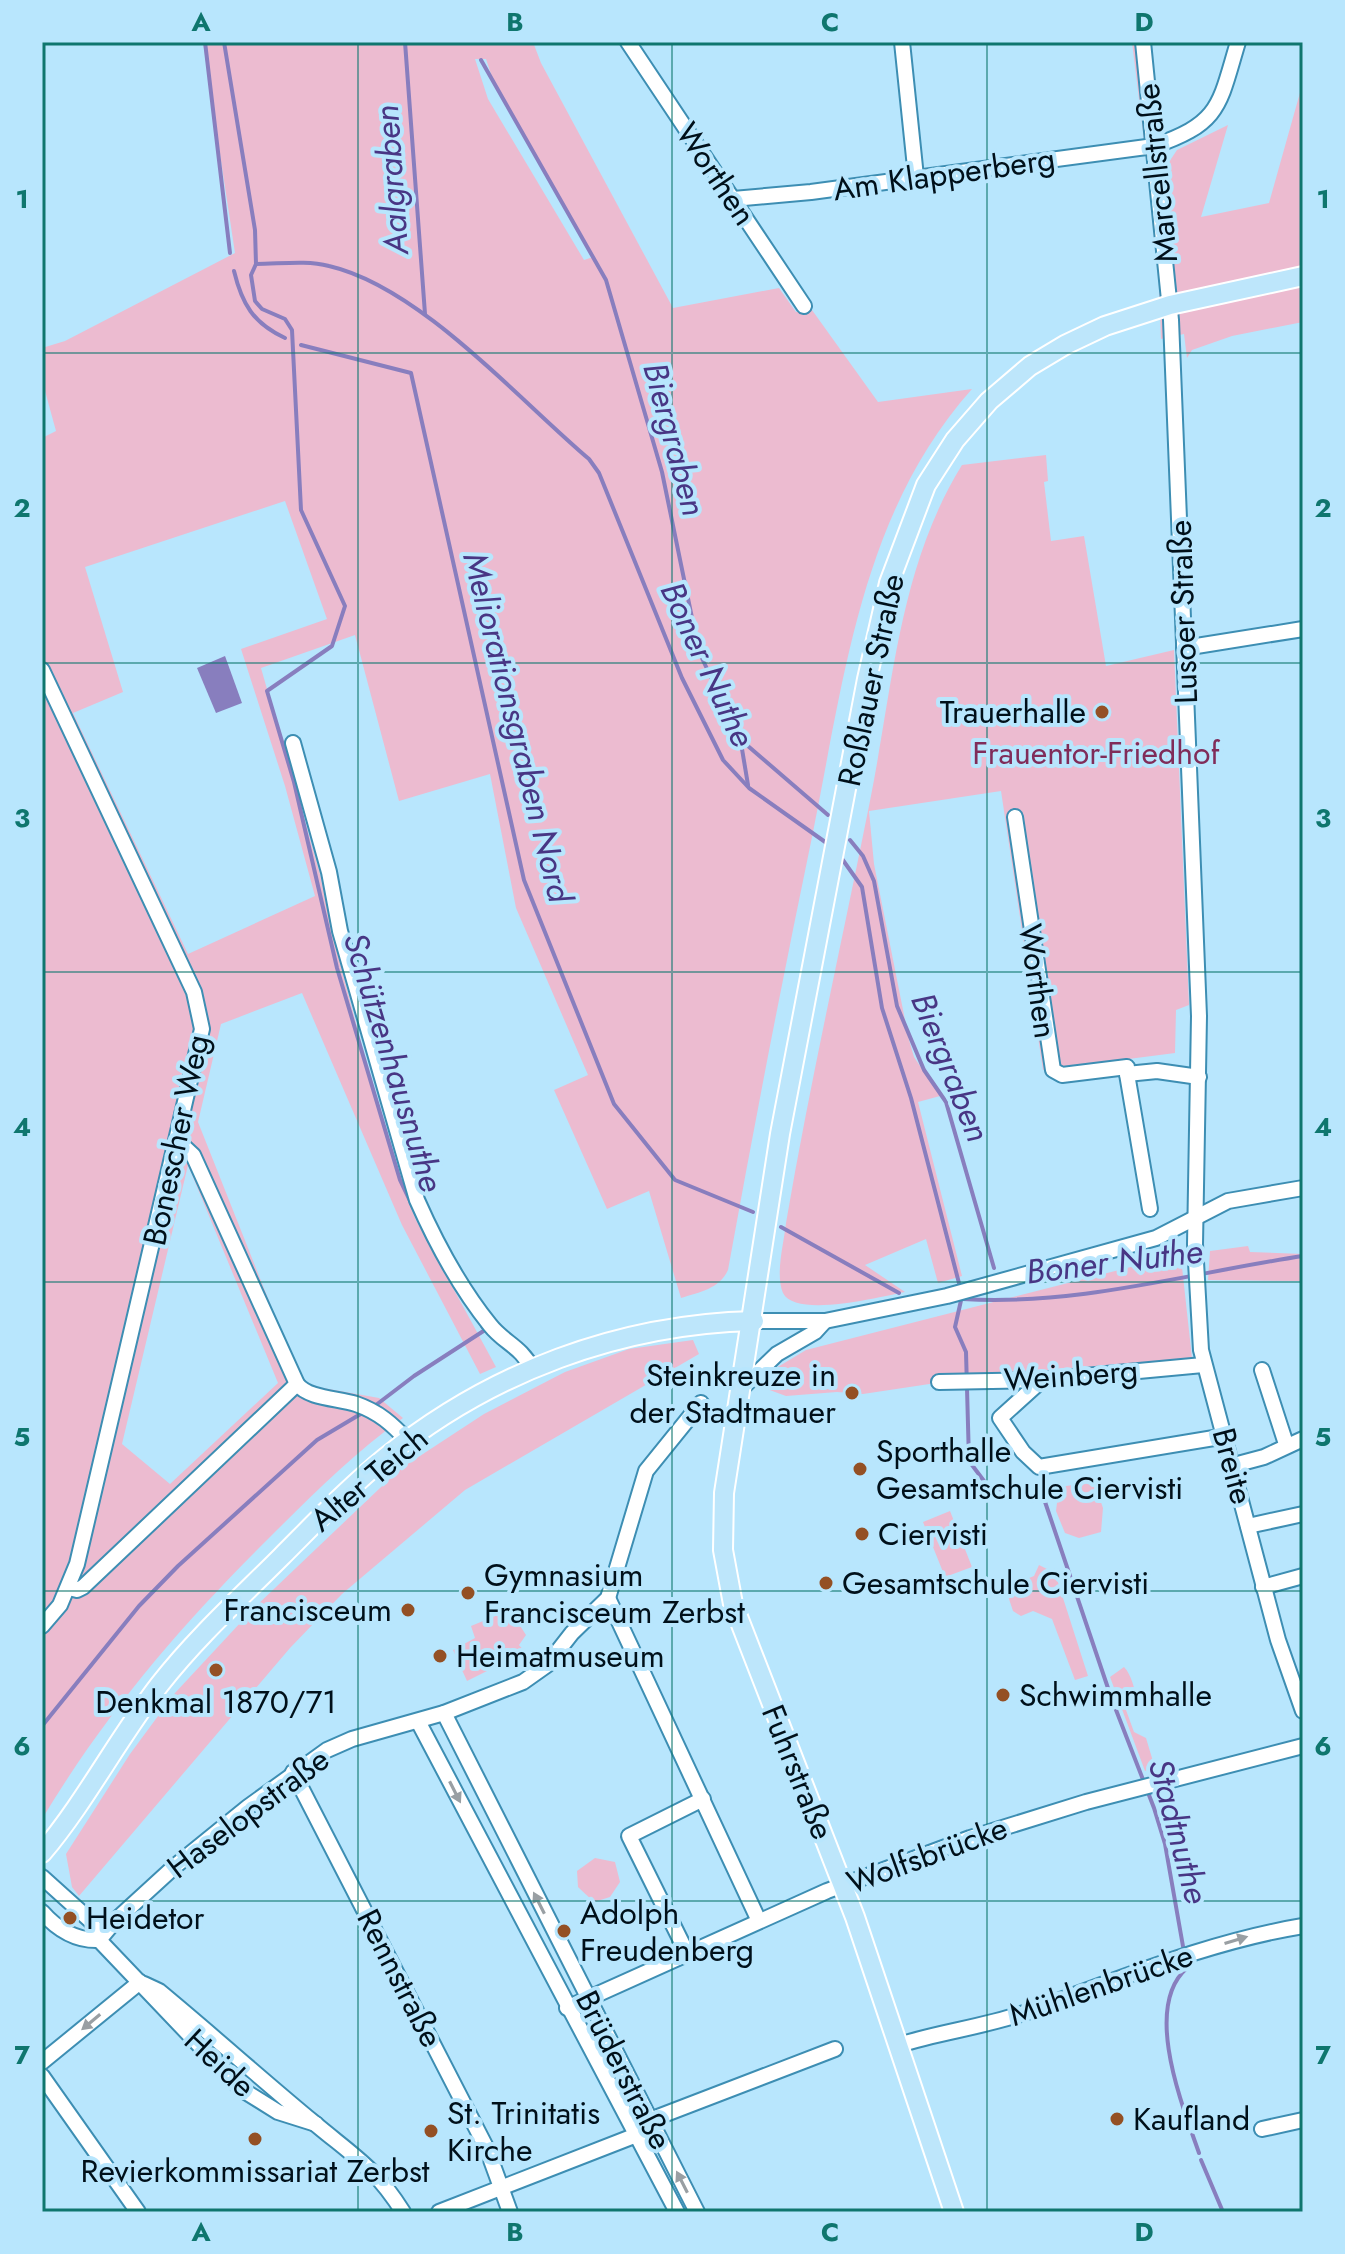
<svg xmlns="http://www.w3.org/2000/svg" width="1345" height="2254" viewBox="0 0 1345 2254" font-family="Jost,sans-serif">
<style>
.green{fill:#ecbbd0;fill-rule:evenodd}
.water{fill:#887ebe}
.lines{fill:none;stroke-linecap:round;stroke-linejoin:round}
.stream{stroke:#887ebe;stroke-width:4}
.minor-casing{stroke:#3d8eb3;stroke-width:18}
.major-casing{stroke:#fff;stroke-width:22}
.minor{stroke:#fff;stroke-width:14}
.major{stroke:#bde6fb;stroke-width:18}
.oneway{fill:#999fa3}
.grid{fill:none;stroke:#0f766e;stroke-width:2;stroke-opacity:0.55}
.poi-dot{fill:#945024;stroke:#b8e6fd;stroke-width:3}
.labels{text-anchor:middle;stroke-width:8;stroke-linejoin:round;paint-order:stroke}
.street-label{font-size:32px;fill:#00101a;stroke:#b8e6fd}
.poi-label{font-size:32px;fill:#00101a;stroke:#b8e6fd;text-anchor:start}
.park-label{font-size:32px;fill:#802c59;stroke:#b8e6fd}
.water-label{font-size:34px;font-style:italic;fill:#483684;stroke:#b8e6fd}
.neatline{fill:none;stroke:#0f766e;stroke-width:3}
.grid-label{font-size:26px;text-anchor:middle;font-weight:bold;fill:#0f766e}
</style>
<rect width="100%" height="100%" fill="#b8e6fd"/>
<g class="green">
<path d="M203,42H533L541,63L673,308L779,288L796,312L812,310L878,402L972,389C861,513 844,680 812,837C782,981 754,1126 728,1270C719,1289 700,1292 681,1298L649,1191L607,1209L554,1090L588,1075L516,908L490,774L399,801L355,635L261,668L320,874L332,933L394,1166L416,1220L496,1367L480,1374L402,1225L302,993L221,1024L198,1122L294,1364L306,1385L379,1398L403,1418C354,1453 313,1494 271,1536C182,1624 107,1711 42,1819V438L56,431L42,380V348L65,341L235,253ZM475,59H486L496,89L593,257L584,260L488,99ZM285,501L327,619L241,649L285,786L315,896L188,954L73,713L123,692L85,567ZM188,1165L278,1383L170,1484L122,1444Z"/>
<path d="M1132,42H1151L1165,168L1177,150L1228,125L1201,217L1269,203L1303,82V322L1232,336L1192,350L1187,358L1184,334L1161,339L1158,254Z"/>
<path d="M1046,455L1048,481L1044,482L1051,541L1084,536L1106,666L1174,650L1189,1005L1176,1010L1175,1053L1043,1070L1001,791L869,811L874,864L909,1040L914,1057L940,1096L918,1102L962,1276L938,1283L926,1239L865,1265L905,1292C883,1296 796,1319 783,1293C775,1274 784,1243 786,1223C810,1082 842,942 870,801C893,686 899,567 962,465Z"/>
<path d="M1248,1246L1250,1252L1303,1254V1281L1208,1280L1210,1251Z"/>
<path d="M1166,1258L1174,1259L1182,1267L1192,1358L976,1377L863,1394L837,1392L786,1396L761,1387L771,1371L806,1350Z"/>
<path d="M693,1340L699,1354L465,1490L342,1594L290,1648L79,1896L72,1887L66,1854L130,1754L175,1693L255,1607L400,1469L484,1414L565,1372L629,1349Z"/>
<path d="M1094,1482L1103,1508L1101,1532L1079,1538L1065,1533L1056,1511L1059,1487Z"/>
<path d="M950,1511L972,1567L945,1577L923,1522Z"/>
<path d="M1039,1565L1055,1573L1088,1676L1075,1680L1052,1619L1033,1611L1021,1616L1013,1611L1006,1590L1009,1586L1034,1576Z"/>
<path d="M510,1610L526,1635L519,1645L525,1652L467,1681L453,1650L475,1638L471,1626Z"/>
<path d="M1124,1667C1132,1675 1134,1690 1138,1700L1126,1710L1134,1732L1146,1738L1155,1768L1145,1771L1110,1677Z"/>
<path d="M595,1858L615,1862L620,1882L610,1897L594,1902L578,1887L577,1871Z"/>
</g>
<path class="water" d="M225,656L242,703L216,713L197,668Z"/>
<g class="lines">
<g class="stream">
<path d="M205,42L230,253"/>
<path d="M224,42L255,230L256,264L251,275L255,301L262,309L285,319L292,330L301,510L345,606L332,646L267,691L294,782L337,968L400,1180L429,1241"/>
<path d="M405,42L425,314"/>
<path d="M478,43V42"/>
<path d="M481,60L606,280L662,472L699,652L741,740L828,815"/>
<path d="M256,264C280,264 306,260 329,266C420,287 518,399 589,459L599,473L682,678L723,760L749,788L828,844"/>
<path d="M234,271C242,304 253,323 285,338"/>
<path d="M301,345L411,373L524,880L614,1104L675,1180L753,1212"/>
<path d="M741,743L748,785"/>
<path d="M850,840L863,856L874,881L897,1006L924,1070L946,1102L994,1268"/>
<path d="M840,856L862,887L882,1008L911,1098L960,1287"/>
<path d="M781,1227L899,1293"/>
<path d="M962,1296L955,1327L966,1352L969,1461L990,1489L1041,1490L1111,1697L1154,1808L1165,1844L1184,1952"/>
<path d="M963,1299C1078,1306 1190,1273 1303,1256"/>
<path d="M372,1408L414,1376L485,1330L482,1326"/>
<path d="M42,1726L139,1606L178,1566L317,1440L364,1412"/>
<path d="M1185,1960L1187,1968C1142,2007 1183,2107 1199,2153"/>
<path d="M1201,2160L1223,2212"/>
</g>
<defs>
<g id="minor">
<path d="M628,42L804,306"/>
<path d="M902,42L916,177"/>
<path d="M1143,42L1171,320L1199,1016L1195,1244L1201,1350L1278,1640L1303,1711"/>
<path d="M733,199L811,192L1154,146C1221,123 1219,105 1238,42"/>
<path d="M1184,648L1303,629"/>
<path d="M42,670L194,992L202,1029L77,1564L60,1605L42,1626"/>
<path d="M293,743L329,872L340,931L417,1200C436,1243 461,1289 490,1325C504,1343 521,1346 533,1370"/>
<path d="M1015,817L1053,1070L1062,1075L1127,1067V1074L1157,1071L1199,1077"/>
<path d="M1127,1074L1150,1209"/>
<path d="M178,1141L193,1155L297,1384C309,1399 338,1398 356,1404C379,1412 392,1424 408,1441"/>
<path d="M754,1321H825L947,1296L1156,1238L1228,1201L1303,1188"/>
<path d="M1262,1370L1286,1444"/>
<path d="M1042,1380L1000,1418L1023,1452L1039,1467L1226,1436"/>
<path d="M939,1382L1042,1380L1203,1365"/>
<path d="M744,1386L777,1354L815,1332L825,1321"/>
<path d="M1234,1465L1264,1457L1303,1439"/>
<path d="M1248,1526L1303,1514"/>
<path d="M1263,1587L1303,1576"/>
<path d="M69,1588L77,1590L83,1587L297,1384"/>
<path d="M608,1598L759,1921"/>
<path d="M444,1713L697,2212"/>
<path d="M419,1723L677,2212"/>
<path d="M293,1772L487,2149L510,2212"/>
<path d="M42,1877L92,1922L99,1940L241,2089L278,2112L316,2124"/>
<path d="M42,1912C57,1929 75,1941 99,1940"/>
<path d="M99,1940L115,1921L174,1867L248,1807L327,1750L352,1739L444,1713L523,1682L547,1665L572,1633L608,1598L646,1471L701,1403"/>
<path d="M687,1953L629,1836L703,1799"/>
<path d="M144,1984L159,1991C211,2034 261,2079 313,2122C352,2155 375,2167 403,2212"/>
<path d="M567,2008L827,1891L970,1838L1086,1802L1303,1746"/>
<path d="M899,2045C940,2032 983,2027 1024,2013C1116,1981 1206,1942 1303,1926"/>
<path d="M42,2062L140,1982"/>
<path d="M42,2076L138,2212"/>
<path d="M1262,2129L1303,2120"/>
<path d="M439,2212L634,2136L650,2120L835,2049"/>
</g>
<g id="major">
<path d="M42,1853C86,1801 118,1738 160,1684C196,1638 240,1598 281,1557C315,1523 349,1487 386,1457C491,1372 620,1324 754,1321"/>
<path d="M954,2212L855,1917L733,1604L723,1550L724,1493L780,1134L867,679L889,583L926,485L955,440L989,401L1030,366L1065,345L1105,326L1170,305L1303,276"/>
</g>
</defs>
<use href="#minor" class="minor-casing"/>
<use href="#major" class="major-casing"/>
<use href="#minor" class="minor"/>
<use href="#major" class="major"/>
</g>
<defs><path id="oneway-solid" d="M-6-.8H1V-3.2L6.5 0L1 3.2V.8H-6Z" transform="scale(2)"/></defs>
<g class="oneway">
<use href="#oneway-solid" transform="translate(455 1792) rotate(63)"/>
<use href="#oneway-solid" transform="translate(539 1903) rotate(-117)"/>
<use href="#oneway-solid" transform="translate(1236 1940) rotate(-17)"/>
<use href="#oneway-solid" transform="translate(91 2022) rotate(140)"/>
<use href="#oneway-solid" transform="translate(682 2182) rotate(-117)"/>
</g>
<path class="grid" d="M358,42V2212M672,42V2212M987,42V2212M42,353H1303M42,663H1303M42,972H1303M42,1282H1303M42,1591H1303M42,1901H1303"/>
<g class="poi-dot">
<circle cx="1102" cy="712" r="8"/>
<circle cx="852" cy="1393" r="8"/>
<circle cx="860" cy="1469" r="8"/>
<circle cx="862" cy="1534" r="8"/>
<circle cx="826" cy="1583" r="8"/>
<circle cx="468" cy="1593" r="8"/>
<circle cx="408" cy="1610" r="8"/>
<circle cx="440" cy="1656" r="8"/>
<circle cx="216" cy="1670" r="8"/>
<circle cx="1003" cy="1695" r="8"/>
<circle cx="70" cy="1918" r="8"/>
<circle cx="564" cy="1931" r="8"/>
<circle cx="1117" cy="2119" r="8"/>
<circle cx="431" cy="2131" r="8"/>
<circle cx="255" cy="2139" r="8"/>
</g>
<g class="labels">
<g class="street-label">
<text transform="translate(1157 173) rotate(-96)" y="11">Marcellstraße</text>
<text transform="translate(716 174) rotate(56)" y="11">Worthen</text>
<text transform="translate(944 174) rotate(-8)" y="11">Am Klapperberg</text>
<text transform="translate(1183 612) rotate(-92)" y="11">Lusoer Straße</text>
<text transform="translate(871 680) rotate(-78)" y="11">Roßlauer Straße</text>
<text transform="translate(1038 981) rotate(82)" y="11">Worthen</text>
<text transform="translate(176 1140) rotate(-78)" y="11">Bonescher Weg</text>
<text transform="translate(1071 1375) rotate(-4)" y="11">Weinberg</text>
<text transform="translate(1233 1466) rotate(75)" y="11">Breite</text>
<text transform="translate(369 1479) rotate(-40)" y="11">Alter Teich</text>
<text transform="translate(798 1772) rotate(68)" y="11">Fuhrstraße</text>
<text transform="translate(248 1813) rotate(-37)" y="11">Haselopstraße</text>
<text transform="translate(927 1855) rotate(-20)" y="11">Wolfsbrücke</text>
<text transform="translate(400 1978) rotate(63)" y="11">Rennstraße</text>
<text transform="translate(1101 1985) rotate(-19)" y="11">Mühlenbrücke</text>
<text transform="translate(220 2063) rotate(43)" y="11">Heide</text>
<text transform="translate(624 2070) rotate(63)" y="11">Brüderstraße</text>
</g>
<g class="poi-label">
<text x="1086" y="723" text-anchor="end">Trauerhalle</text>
<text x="836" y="1386" text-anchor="end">Steinkreuze in<tspan x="836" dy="37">der Stadtmauer</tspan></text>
<text x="876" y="1462">Sporthalle<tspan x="876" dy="37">Gesamtschule Ciervisti</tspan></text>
<text x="878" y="1545">Ciervisti</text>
<text x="484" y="1586">Gymnasium<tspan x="484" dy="37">Francisceum Zerbst</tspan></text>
<text x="842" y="1594">Gesamtschule Ciervisti</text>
<text x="392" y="1621" text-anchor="end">Francisceum</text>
<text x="456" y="1667">Heimatmuseum</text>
<text x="1019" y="1706">Schwimmhalle</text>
<text x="216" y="1713" text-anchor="middle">Denkmal 1870/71</text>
<text x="580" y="1924">Adolph<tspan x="580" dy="37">Freudenberg</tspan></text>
<text x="86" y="1929">Heidetor</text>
<text x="447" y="2124">St. Trinitatis<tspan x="447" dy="37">Kirche</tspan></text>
<text x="1133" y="2130">Kaufland</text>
<text x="255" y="2182" text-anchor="middle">Revierkommissariat Zerbst</text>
</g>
<g class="park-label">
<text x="1096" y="764">Frauentor-Friedhof</text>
</g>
<g class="water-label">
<text transform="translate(391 180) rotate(-94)" y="12">Aalgraben</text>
<text transform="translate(675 439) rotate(75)" y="12">Biergraben</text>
<text transform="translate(708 664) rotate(65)" y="12">Boner Nuthe</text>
<text transform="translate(518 727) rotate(76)" y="12">Meliorationsgraben Nord</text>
<text transform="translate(394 1062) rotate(73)" y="12">Schützenhausnuthe</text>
<text transform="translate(951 1067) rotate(68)" y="12">Biergraben</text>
<text transform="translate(1114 1261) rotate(-7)" y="12">Boner Nuthe</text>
<text transform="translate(1179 1831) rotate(75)" y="12">Stadtnuthe</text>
</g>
</g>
<rect width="1345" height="2254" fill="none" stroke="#b8e6fd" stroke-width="88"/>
<rect x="44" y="44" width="1257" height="2166" class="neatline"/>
<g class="grid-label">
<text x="201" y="31">A</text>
<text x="515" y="31">B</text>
<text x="830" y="31">C</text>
<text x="1144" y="31">D</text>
<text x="22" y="208">1</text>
<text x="1323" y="208">1</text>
<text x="22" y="517">2</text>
<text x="1323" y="517">2</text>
<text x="22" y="827">3</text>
<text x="1323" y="827">3</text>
<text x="22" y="1136">4</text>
<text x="1323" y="1136">4</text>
<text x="22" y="1446">5</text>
<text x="1323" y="1446">5</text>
<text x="22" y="1755">6</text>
<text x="1323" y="1755">6</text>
<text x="22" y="2064">7</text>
<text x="1323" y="2064">7</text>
<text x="201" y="2241">A</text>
<text x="515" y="2241">B</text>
<text x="830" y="2241">C</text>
<text x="1144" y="2241">D</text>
</g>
</svg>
